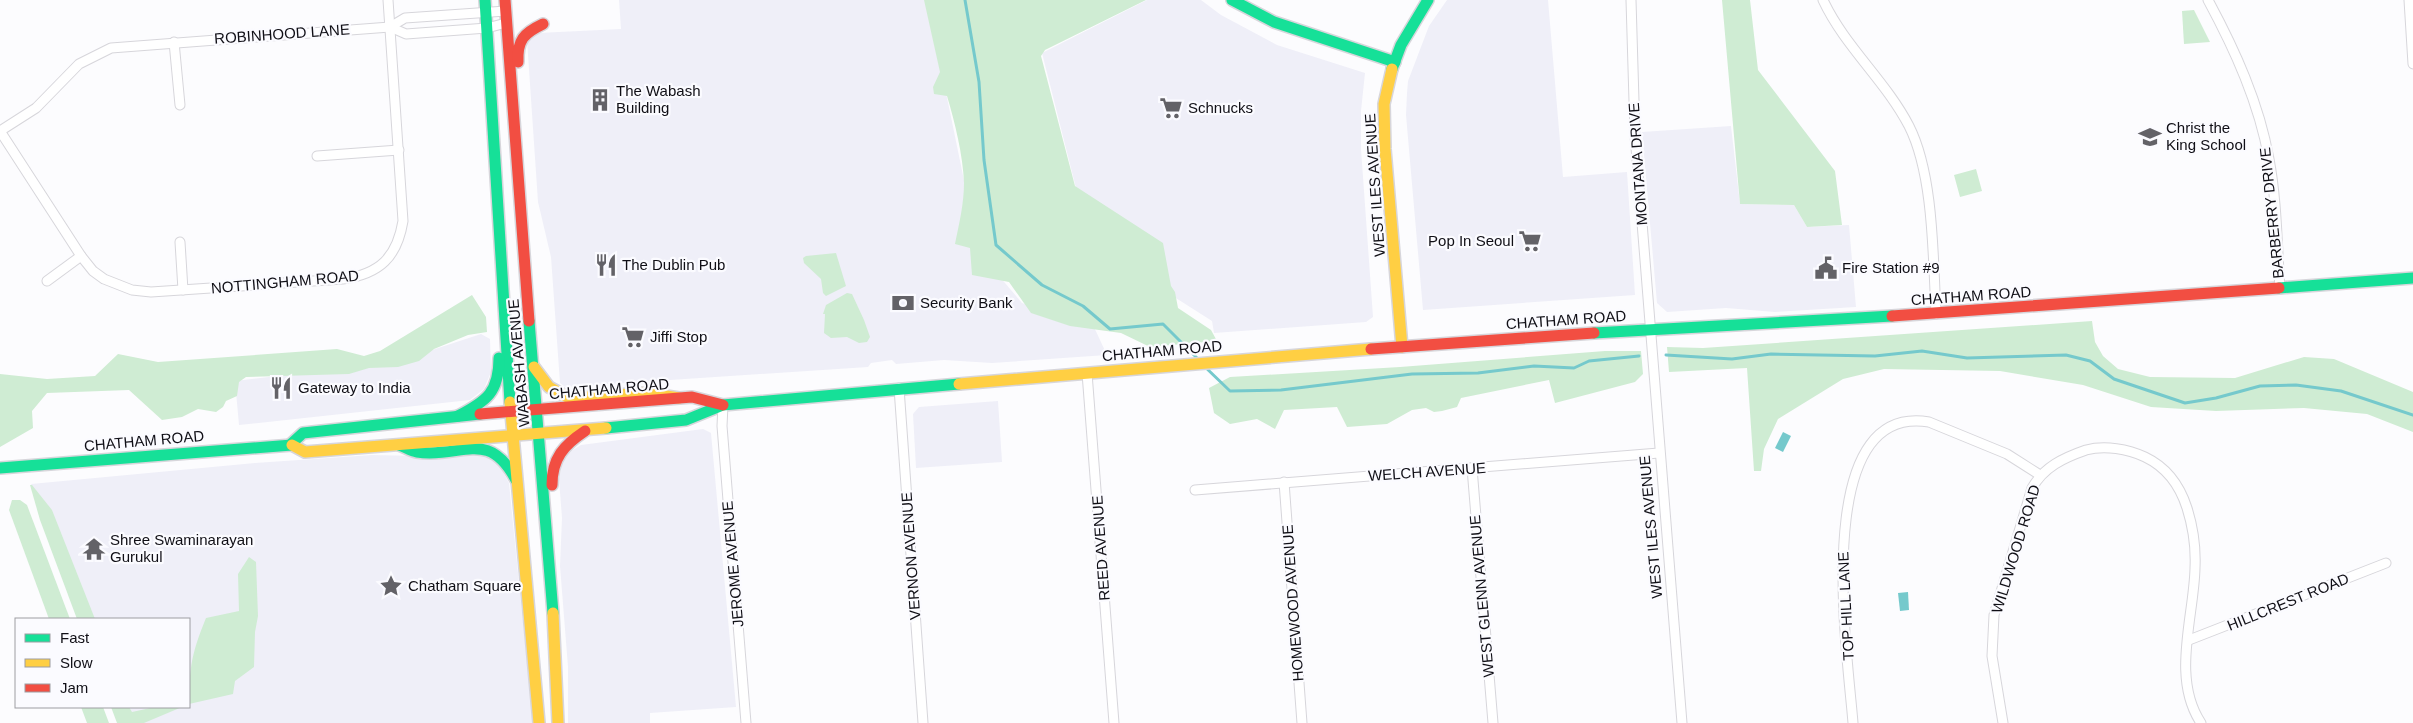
<svg xmlns="http://www.w3.org/2000/svg" width="2413" height="723" viewBox="0 0 2413 723" font-family="Helvetica,sans-serif">
<style>
.built{fill:#efeff8}
.green{fill:#cfecd3}
.water{fill:#75c9cc}
.lines{fill:none;stroke-linecap:round;stroke-linejoin:round}
.stream{stroke:#75c9cc;stroke-width:3}
.street-casing{stroke:#d7d6db;stroke-width:11}
.fast-casing{stroke:#d7d6db;stroke-width:14}
.slow-casing{stroke:#d7d6db;stroke-width:14}
.jam-casing{stroke:#d7d6db;stroke-width:14}
.street{stroke:#fff;stroke-width:9}
.fast{stroke:#16e098;stroke-width:11}
.slow{stroke:#ffcf43;stroke-width:11}
.jam{stroke:#f24e42;stroke-width:11}
.labels{text-anchor:middle;stroke-width:4.5;stroke-linejoin:round;paint-order:stroke}
.street-label{font-size:15px;fill:#100f16;stroke:#fbfbff}
.poi-label{font-size:15px;fill:#100f16;stroke:#fbfbff;text-anchor:start}
</style>
<rect width="100%" height="100%" fill="#fcfcfe"/>
<g class="built">
<path d="M619,0H927L967,195L988,263L1022,303L1093,325L1107,355L992,363L944,360L896,364L892,360L871,363L868,367L565,387L560,383L551,257L538,202L527,40L538,33L621,29Z"/>
<path d="M1147,0H1201L1221,15L1277,45L1365,73L1361,111V149L1373,317L1366,322L1214,333L1212,321L1168,293L1076,188L1042,53Z"/>
<path d="M1447,0H1548L1563,177L1627,172L1635,295L1423,310L1406,115L1407,93L1408,81L1429,26Z"/>
<path d="M1731,126L1740,204L1794,205L1807,227L1849,225L1856,307L1775,312L1726,308L1667,312L1657,303L1642,132Z"/>
<path d="M481,334L490,339L491,372L484,389L470,400L239,425L235,381L302,373L423,353Z"/>
<path d="M998,401L1002,462L916,468L913,414L919,407Z"/>
<path d="M703,429L711,433L736,707L650,713V723H568V667L560,566L562,518L559,479L562,463L568,453L581,445Z"/>
<path d="M467,452L490,457L499,464L509,483L533,723H123L117,707H189V619H83L31,484L255,463L372,455L418,456Z"/>
</g>
<g class="green">
<path d="M924,0H1146L1045,50L1041,56L1075,186L1163,243L1171,286L1175,292L1178,308L1211,330L1217,341L1150,347L1121,333L1070,326L1031,313L1009,282L972,275L970,248L955,244C959,224 964,204 964,183C963,155 955,123 947,96L934,94L933,87L940,72Z"/>
<path d="M1722,0H1750L1758,70L1835,171L1842,225L1807,227L1794,205L1740,204Z"/>
<path d="M2194,10L2210,42L2184,44L2182,11Z"/>
<path d="M1976,169L1982,191L1960,197L1954,175Z"/>
<path d="M836,253L846,286L826,296L823,293L821,279L804,263L803,258L806,256Z"/>
<path d="M847,293L852,294L864,320L870,337L867,342L859,343L847,337L831,338L824,333L825,314H823L826,305Z"/>
<path d="M472,295L486,317L487,332L468,335L434,349L419,361L398,367L369,368L349,374L246,377L239,382L237,396L226,401L223,407L216,412L198,409L182,417L162,420L129,390L47,393L32,411L33,428L0,447V374L47,379L95,376L118,354L158,362L337,349L364,356L380,351Z"/>
<path d="M2092,321L2095,342L2103,356L2118,369L2150,377L2235,378L2304,357L2334,359L2413,392V432L2367,414L2304,408L2216,411L2151,407L2083,385L2000,371L1884,369L1843,379L1778,419L1764,449L1761,471H1754L1747,368L1669,372L1667,347L1703,348Z"/>
<path d="M1605,351H1641L1643,374L1635,382L1555,403L1549,380L1461,398L1457,407L1442,411L1434,412L1426,408L1412,410L1387,424L1347,427L1337,407L1284,410L1275,429L1257,419L1230,424L1214,413L1209,388L1230,377L1400,367Z"/>
<path d="M30,485H32L52,510L95,619H77L40,520Z"/>
<path d="M12,500H20L27,505L70,619H49L9,510Z"/>
<path d="M249,557L256,562L258,616L255,632L254,667L235,681L233,694L189,704C189,668 192,652 206,618L239,611L238,574Z"/>
<path d="M81,707H103L109,723H87Z"/>
<path d="M111,707H129L132,712L155,707H182L144,723H117Z"/>
</g>
<g class="water">
<path d="M1783,432L1791,436L1783,452L1775,448Z"/>
<path d="M1908,592L1909,610L1900,611L1898,593Z"/>
</g>
<g class="lines">
<g class="stream">
<path d="M965,0L979,82L984,160L996,245L1042,285L1083,306L1110,329L1163,324L1197,358"/>
<path d="M1666,355L1732,359L1771,354L1875,356L1922,351L1967,358L2066,355L2090,361L2114,379L2185,403L2216,398L2260,386L2296,385L2341,391L2413,415"/>
<path d="M1203,365L1230,391L1281,390L1412,374L1478,373L1534,366L1574,368L1589,361L1639,356"/>
</g>
<defs>
<g id="street">
<path d="M1631,0L1635,135L1682,723"/>
<path d="M1823,0C1845,47 1885,80 1909,126C1934,175 1933,259 1936,314"/>
<path d="M2208,0C2235,50 2259,103 2269,159C2277,201 2277,246 2280,289"/>
<path d="M2409,0L2413,64"/>
<path d="M390,27L406,34L487,28L506,23"/>
<path d="M174,42L180,105"/>
<path d="M0,131L81,256L93,271L104,279L132,290L151,292L343,279C380,274 397,257 403,221L388,0"/>
<path d="M0,131L36,108L79,64L111,48L390,27L405,18L506,11"/>
<path d="M317,156L399,150"/>
<path d="M180,242L183,290"/>
<path d="M47,281L81,256"/>
<path d="M1087,373L1114,723"/>
<path d="M899,388L923,723"/>
<path d="M723,405L722,426L746,723"/>
<path d="M1472,468L1493,723"/>
<path d="M1284,482L1302,723"/>
<path d="M1195,490L1659,453"/>
<path d="M2189,640L2386,563"/>
<path d="M1853,723C1848,656 1809,402 1929,422L2007,454L2040,475"/>
<path d="M2003,723L1992,656L1994,615L2032,488C2044,467 2063,458 2086,450C2105,445 2128,449 2145,457C2166,467 2180,486 2187,508C2193,527 2196,547 2195,568C2194,617 2171,678 2201,723"/>
</g>
<g id="fast">
<path d="M485,0L510,402"/>
<path d="M1232,0L1274,22L1395,62"/>
<path d="M1392,69L1401,45L1428,0"/>
<path d="M2279,288L2413,278"/>
<path d="M529,321L553,613"/>
<path d="M1594,333L1892,316"/>
<path d="M458,416C487,401 499,392 499,358"/>
<path d="M606,428L686,420L723,405L959,384"/>
<path d="M291,444L303,433L480,414"/>
<path d="M399,445C405,447 411,451 417,452C461,459 488,427 516,480"/>
<path d="M0,468L292,445"/>
</g>
<g id="slow">
<path d="M1392,69L1384,104L1385,149L1402,347"/>
<path d="M534,367L549,387L569,398L647,393L679,398"/>
<path d="M959,384L1371,349"/>
<path d="M510,402L539,723"/>
<path d="M292,445L305,452L606,428"/>
<path d="M553,613L558,723"/>
</g>
<g id="jam">
<path d="M505,0L529,321"/>
<path d="M518,62C517,40 524,33 543,24"/>
<path d="M1892,316L2279,288"/>
<path d="M1371,349L1594,333"/>
<path d="M480,414L692,397L723,405"/>
<path d="M552,485C552,458 564,445 585,431"/>
</g>
</defs>
<use href="#street" class="street-casing"/>
<use href="#fast" class="fast-casing"/>
<use href="#slow" class="slow-casing"/>
<use href="#jam" class="jam-casing"/>
<use href="#street" class="street"/>
<use href="#fast" class="fast"/>
<use href="#slow" class="slow"/>
<use href="#jam" class="jam"/>
</g>
<defs>
<symbol id="building-bare" viewBox="-9 -9 18 18"><path d="M-4-6H4V6H1V3H-1V6H-4ZM-2.5-4.3h1.7v1.8h-1.7ZM.8-4.3h1.7v1.8H.8ZM-2.5-1h1.7V.8h-1.7ZM.8-1h1.7V.8H.8Z" fill="#636267" stroke="#fbfbff" stroke-width="2.5" paint-order="stroke"/></symbol>
<symbol id="supermarket-bare" viewBox="-9 -9 18 18"><path d="M-6-5.5h2.5l.6 2H6L4.5 2H-2.5L-4.4-4H-6ZM-1.5 3.2a1.3 1.3 0 1 0 .1 0ZM3 3.2a1.3 1.3 0 1 0 .1 0Z" fill="#636267" stroke="#fbfbff" stroke-width="2.5" paint-order="stroke"/></symbol>
<symbol id="school-bare" viewBox="-9 -9 18 18"><path d="M0-5L7-2L0 1L-7-2ZM-4 1L0 2.5L4 1V4Q0 6-4 4Z" fill="#636267" stroke="#fbfbff" stroke-width="2.5" paint-order="stroke"/></symbol>
<symbol id="restaurant-bare" viewBox="-9 -9 18 18"><path d="M-5-6h1v4h1v-4h1v4h1v-4h1v5L-1.5 .5V6h-2V.5L-5-1ZM5-6V6H3V1.5H1.5Q1.5-4 5-6Z" fill="#636267" stroke="#fbfbff" stroke-width="2.5" paint-order="stroke"/></symbol>
<symbol id="civic-bare" viewBox="-9 -9 18 18"><path d="M-.6-6.5H3V-4.5H.6V-3L4-1V1h2V6H-6V1h2V-1L-.6-3ZM-1.2 2.5V6h2.4V2.5Z" fill="#636267" stroke="#fbfbff" stroke-width="2.5" paint-order="stroke"/></symbol>
<symbol id="bank-bare" viewBox="-9 -9 18 18"><path d="M-6-4H6V4H-6ZM0-2.3a2.3 2.3 0 1 0 0 4.6a2.3 2.3 0 1 0 0-4.6Z" fill="#636267" stroke="#fbfbff" stroke-width="2.5" paint-order="stroke"/></symbol>
<symbol id="temple-bare" viewBox="-9 -9 18 18"><path d="M0-6L5-2H3V0L6.5 2.5H4V6H1.5V3h-3V6H-4V2.5H-6.5L-3 0V-2H-5Z" fill="#636267" stroke="#fbfbff" stroke-width="2.5" paint-order="stroke"/></symbol>
<symbol id="sight-bare" viewBox="-9 -9 18 18"><path d="M0-6L1.8-2.2L6-1.7L2.9 1.2L3.7 5.4L0 3.3L-3.7 5.4L-2.9 1.2L-6-1.7L-1.8-2.2Z" fill="#636267" stroke="#fbfbff" stroke-width="2.5" paint-order="stroke"/></symbol>
</defs>
<g fill-rule="evenodd">
<use href="#building-bare" x="584" y="84" width="32" height="32"/>
<use href="#supermarket-bare" x="1155" y="92" width="32" height="32"/>
<use href="#school-bare" x="2134" y="121" width="32" height="32"/>
<use href="#supermarket-bare" x="1514" y="225" width="32" height="32"/>
<use href="#restaurant-bare" x="590" y="249" width="32" height="32"/>
<use href="#civic-bare" x="1810" y="252" width="32" height="32"/>
<use href="#bank-bare" x="887" y="287" width="32" height="32"/>
<use href="#supermarket-bare" x="617" y="321" width="32" height="32"/>
<use href="#restaurant-bare" x="265" y="372" width="32" height="32"/>
<use href="#temple-bare" x="78" y="533" width="32" height="32"/>
<use href="#sight-bare" x="375" y="570" width="32" height="32"/>
</g>
<g class="labels">
<g class="street-label">
<text transform="translate(282 34) rotate(-4)" y="5">ROBINHOOD LANE</text>
<text transform="translate(1638 164) rotate(-94)" y="5">MONTANA DRIVE</text>
<text transform="translate(1375 185) rotate(-94)" y="5">WEST ILES AVENUE</text>
<text transform="translate(2272 213) rotate(-96)" y="5">BARBERRY DRIVE</text>
<text transform="translate(285 282) rotate(-5)" y="5">NOTTINGHAM ROAD</text>
<text transform="translate(1971 296) rotate(-4)" y="5">CHATHAM ROAD</text>
<text transform="translate(1566 320) rotate(-4)" y="5">CHATHAM ROAD</text>
<text transform="translate(1162 351) rotate(-5)" y="5">CHATHAM ROAD</text>
<text transform="translate(519 363) rotate(-95)" y="5">WABASH AVENUE</text>
<text transform="translate(609 389) rotate(-5)" y="5">CHATHAM ROAD</text>
<text transform="translate(144 441) rotate(-5)" y="5">CHATHAM ROAD</text>
<text transform="translate(1427 472) rotate(-4)" y="5">WELCH AVENUE</text>
<text transform="translate(1651 527) rotate(-95)" y="5">WEST ILES AVENUE</text>
<text transform="translate(1101 548) rotate(-94)" y="5">REED AVENUE</text>
<text transform="translate(2016 549) rotate(-73)" y="5">WILDWOOD ROAD</text>
<text transform="translate(911 556) rotate(-94)" y="5">VERNON AVENUE</text>
<text transform="translate(733 564) rotate(-95)" y="5">JEROME AVENUE</text>
<text transform="translate(1482 596) rotate(-95)" y="5">WEST GLENN AVENUE</text>
<text transform="translate(2288 602) rotate(-22)" y="5">HILLCREST ROAD</text>
<text transform="translate(1293 603) rotate(-94)" y="5">HOMEWOOD AVENUE</text>
<text transform="translate(1846 606) rotate(-93)" y="5">TOP HILL LANE</text>
</g>
<g class="poi-label">
<text x="616" y="96">The Wabash<tspan x="616" dy="17">Building</tspan></text>
<text x="1188" y="113">Schnucks</text>
<text x="2166" y="133">Christ the<tspan x="2166" dy="17">King School</tspan></text>
<text x="1514" y="246" text-anchor="end">Pop In Seoul</text>
<text x="622" y="270">The Dublin Pub</text>
<text x="1842" y="273">Fire Station #9</text>
<text x="920" y="308">Security Bank</text>
<text x="650" y="342">Jiffi Stop</text>
<text x="298" y="393">Gateway to India</text>
<text x="110" y="545">Shree Swaminarayan<tspan x="110" dy="17">Gurukul</tspan></text>
<text x="408" y="591">Chatham Square</text>
</g>
</g>
<rect x="15" y="618" width="175" height="90" fill="#fbfbff" stroke="#9d9da2"/>
<rect x="25" y="634" width="25" height="8" fill="#16e098" stroke="#9d9da2"/>
<text x="60" y="643" font-size="15" fill="#100f16">Fast</text>
<rect x="25" y="659" width="25" height="8" fill="#ffcf43" stroke="#9d9da2"/>
<text x="60" y="668" font-size="15" fill="#100f16">Slow</text>
<rect x="25" y="684" width="25" height="8" fill="#f24e42" stroke="#9d9da2"/>
<text x="60" y="693" font-size="15" fill="#100f16">Jam</text>
</svg>
